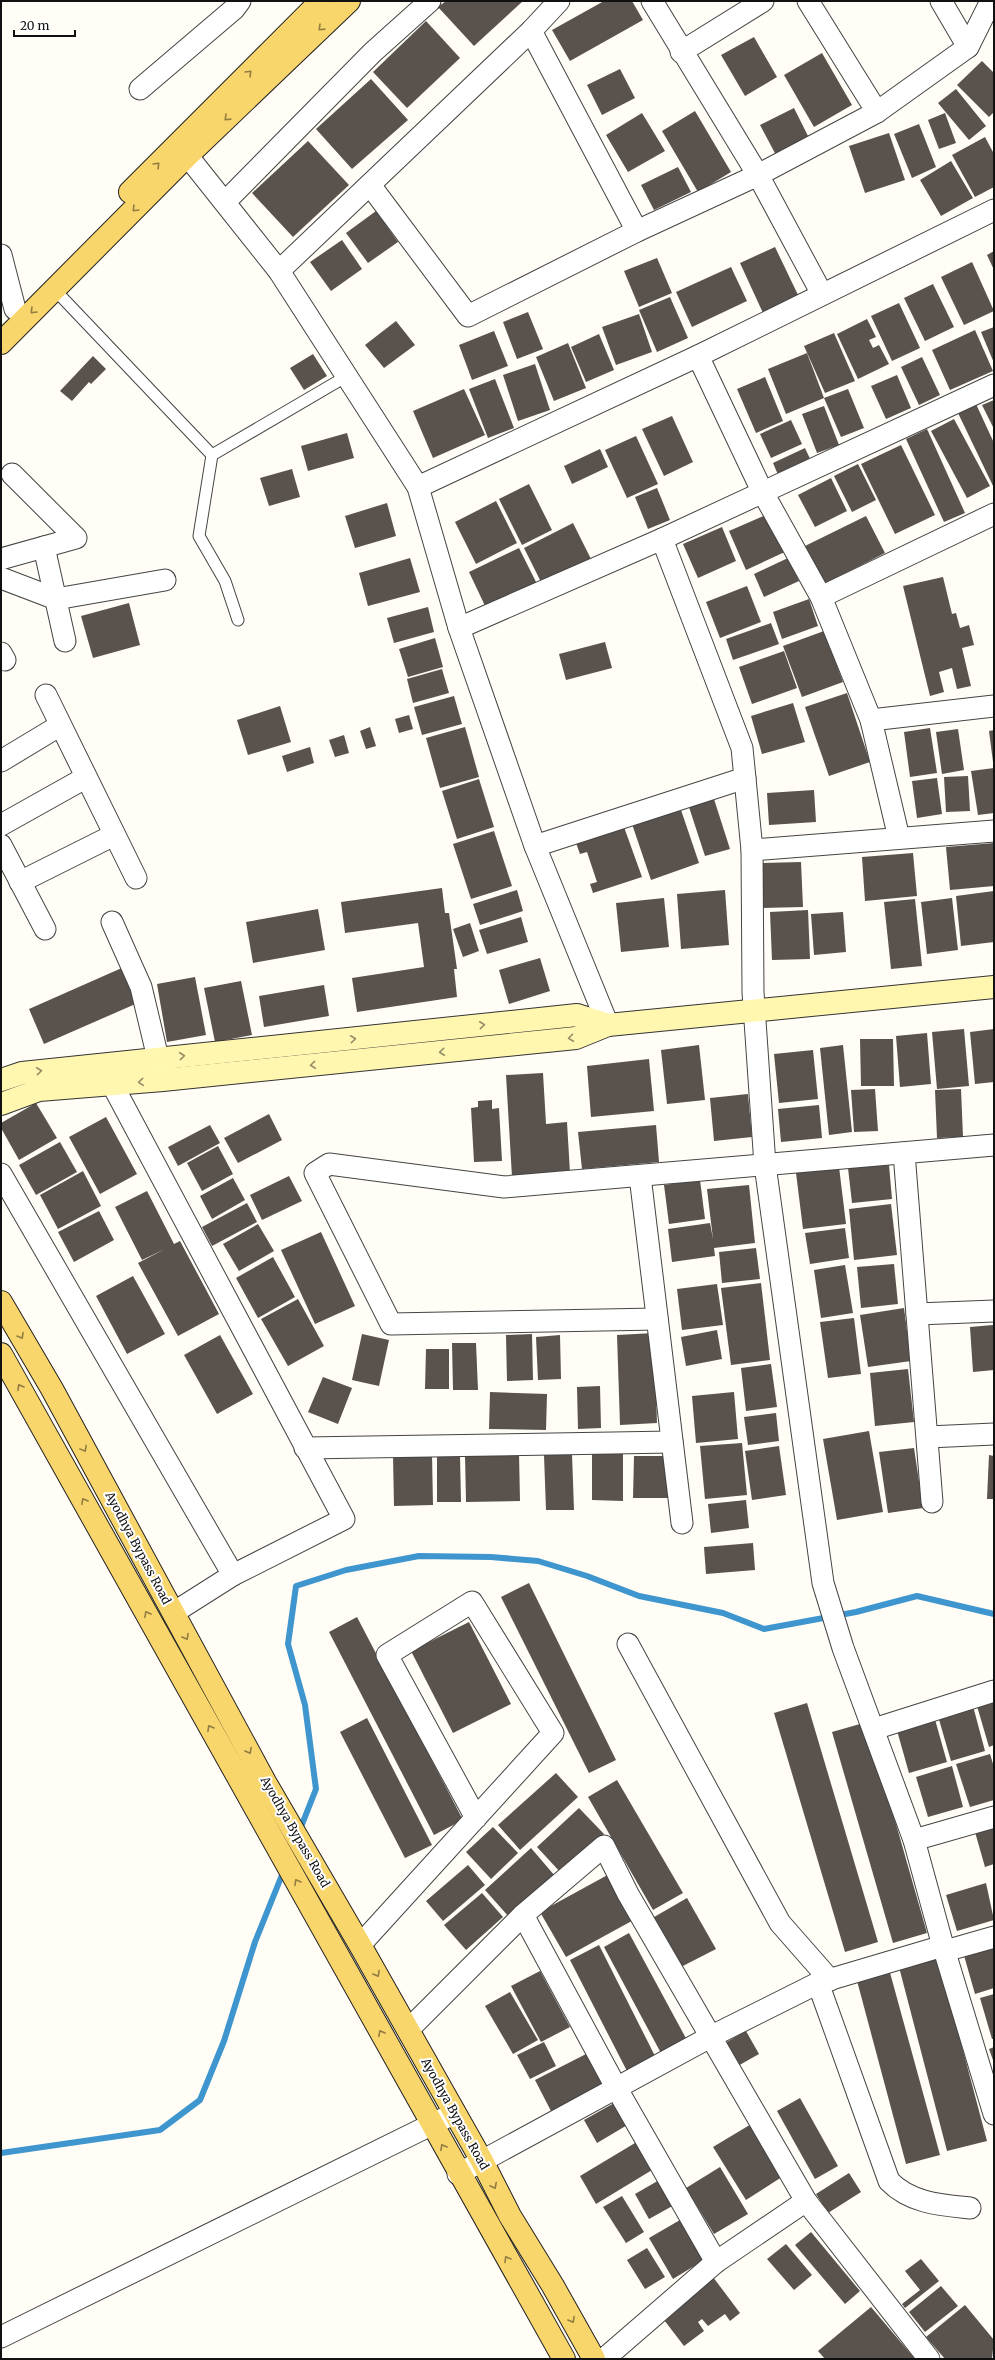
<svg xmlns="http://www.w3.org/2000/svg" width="995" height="2360" viewBox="0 0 995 2360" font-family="Merriweather,serif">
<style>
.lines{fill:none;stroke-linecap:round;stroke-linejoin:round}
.stream{stroke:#3f96cf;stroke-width:6}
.building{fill:#5a524d}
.lane-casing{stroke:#444;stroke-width:13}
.street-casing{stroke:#444;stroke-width:23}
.secondary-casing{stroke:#333;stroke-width:24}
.primary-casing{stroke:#222;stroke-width:24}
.lane{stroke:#fff;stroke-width:11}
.street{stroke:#fff;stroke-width:21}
.secondary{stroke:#fff6b0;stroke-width:22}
.primary{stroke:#f9d66b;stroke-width:22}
.oneway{stroke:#917d42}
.oneway2{stroke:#948f68}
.labels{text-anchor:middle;stroke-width:4;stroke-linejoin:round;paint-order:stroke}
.street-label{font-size:12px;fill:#111;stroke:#fff}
</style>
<rect width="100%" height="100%" fill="#fffdf5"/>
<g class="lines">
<g class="stream">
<path d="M299,1832L316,1789L305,1705L288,1644L296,1586L346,1570L419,1556L491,1557L538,1561L587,1576L639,1596L723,1613L764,1629L856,1612L917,1596L994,1614"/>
<path d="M1,2153L160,2130L200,2100L224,2041L255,1942L284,1870"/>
</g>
</g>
<g class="building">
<path d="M446,1H523L474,46L438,7Z"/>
<path d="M604,1H632L643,20L570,61L552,30Z"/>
<path d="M426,21L460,58L407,108L373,72Z"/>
<path d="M754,37L777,77L745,96L721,55Z"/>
<path d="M822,53L852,105L814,127L784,75Z"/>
<path d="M982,61L994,73V112L989,117L957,85Z"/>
<path d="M620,69L635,98L602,115L587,85Z"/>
<path d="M371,79L408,120L352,169L316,129Z"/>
<path d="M956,89L986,126L969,140L938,103Z"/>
<path d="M794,108L810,140L777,157L760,125Z"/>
<path d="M695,111L731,172L698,192L662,131Z"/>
<path d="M642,113L665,151L628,172L606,135Z"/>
<path d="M945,113L956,143L939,149L928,120Z"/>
<path d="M919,124L936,167L912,178L894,134Z"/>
<path d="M889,133L905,180L865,193L849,146Z"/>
<path d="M985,137L994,154V187L975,197L952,155Z"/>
<path d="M308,141L349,185L293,237L252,193Z"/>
<path d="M951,161L973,198L941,216L920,180Z"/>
<path d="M678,167L691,192L654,210L641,185Z"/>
<path d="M376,211L398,242L368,263L346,233Z"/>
<path d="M342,240L362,269L331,291L310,262Z"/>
<path d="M775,247L799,297L763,313L740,263Z"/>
<path d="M994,251V270L987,255Z"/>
<path d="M657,258L672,293L639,307L624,271Z"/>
<path d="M972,262L994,311L964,325L941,277Z"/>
<path d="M731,267L747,301L692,327L676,292Z"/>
<path d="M933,284L954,327L925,341L904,298Z"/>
<path d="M670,297L688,338L657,352L639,310Z"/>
<path d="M899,303L920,348L892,361L871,316Z"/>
<path d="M528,312L543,349L517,359L503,322Z"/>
<path d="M639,314L652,352L616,365L602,327Z"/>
<path d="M867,319L876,337L869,340L873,348L879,345L889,364L858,379L837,334Z"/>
<path d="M396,321L415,345L384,368L365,345Z"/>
<path d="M994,327V363L981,332Z"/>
<path d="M975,330L993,371L950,390L932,350Z"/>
<path d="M494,331L508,366L472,380L459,345Z"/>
<path d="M834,333L855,381L825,393L804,346Z"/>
<path d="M599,334L614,370L586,382L571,347Z"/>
<path d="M568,343L586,388L554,401L536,357Z"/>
<path d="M807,353L824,398L786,414L768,369Z"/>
<path d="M313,354L327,376L304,390L290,368Z"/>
<path d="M93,356L106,369L91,384L89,382L72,401L60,391Z"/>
<path d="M922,357L940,395L919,405L901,367Z"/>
<path d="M535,364L550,410L518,421L503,375Z"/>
<path d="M897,375L911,408L886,419L871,386Z"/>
<path d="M765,377L783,421L756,433L737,389Z"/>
<path d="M495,379L514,428L488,438L469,389Z"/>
<path d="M464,389L485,435L433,458L413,411Z"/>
<path d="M848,389L864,428L841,437L824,398Z"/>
<path d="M994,400V429L982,405Z"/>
<path d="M976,404L994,443V488L958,413Z"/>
<path d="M824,406L839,445L817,453L802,414Z"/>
<path d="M672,416L693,462L664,476L642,429Z"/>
<path d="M954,419L990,486L967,498L931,431Z"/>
<path d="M791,420L802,444L771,458L760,434Z"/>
<path d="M927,429L965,513L944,522L906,439Z"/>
<path d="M347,433L354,458L308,471L301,446Z"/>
<path d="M636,436L658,484L627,498L605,450Z"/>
<path d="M901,445L935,515L895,534L861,464Z"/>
<path d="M805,448L812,463L779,477L773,463Z"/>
<path d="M600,449L608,467L572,484L564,466Z"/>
<path d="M858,464L876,500L852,512L834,476Z"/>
<path d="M292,469L300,497L269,506L260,478Z"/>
<path d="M831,478L847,511L815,527L798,495Z"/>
<path d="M529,484L552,530L522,545L499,499Z"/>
<path d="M657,488L670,520L648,529L635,497Z"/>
<path d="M496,501L517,543L476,564L455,522Z"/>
<path d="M387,503L396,536L355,548L345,516Z"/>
<path d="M770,513L787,551L746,570L729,531Z"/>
<path d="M866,516L885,553L824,584L805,546Z"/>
<path d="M573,523L592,561L543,586L524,548Z"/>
<path d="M722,527L736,561L698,578L683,544Z"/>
<path d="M519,548L538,586L487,610L469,572Z"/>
<path d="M410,558L420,592L368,606L359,573Z"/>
<path d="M788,558L799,581L764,597L754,574Z"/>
<path d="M943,577L952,614L956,613L960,628L969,625L974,645L962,648L971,686L957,689L952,668L939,672L944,692L930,696L903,586Z"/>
<path d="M747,586L761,622L720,638L706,602Z"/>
<path d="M809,599L818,626L782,639L773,612Z"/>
<path d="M129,603L140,645L93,658L81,616Z"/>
<path d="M428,607L434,632L394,643L387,618Z"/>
<path d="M771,623L779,644L733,660L726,639Z"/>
<path d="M824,631L843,682L802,697L783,646Z"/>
<path d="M435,638L443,667L408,677L399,649Z"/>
<path d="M605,642L612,668L566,680L559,654Z"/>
<path d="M784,651L797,688L752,704L739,667Z"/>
<path d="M442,669L449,693L413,703L407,679Z"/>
<path d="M847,693L870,762L829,776L805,707Z"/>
<path d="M454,696L462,724L422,735L414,707Z"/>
<path d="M793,703L805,742L762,754L751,716Z"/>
<path d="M280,706L291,742L248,755L237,720Z"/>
<path d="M409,715L413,729L399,733L395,719Z"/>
<path d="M370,727L376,746L366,749L360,731Z"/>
<path d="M465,727L479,777L440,788L426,738Z"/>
<path d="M930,728L937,773L910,777L904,732Z"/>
<path d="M958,729L964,770L942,774L936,732Z"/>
<path d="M994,730V762H993L989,731Z"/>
<path d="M344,735L349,753L335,757L329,740Z"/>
<path d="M310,747L314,763L287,772L282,756Z"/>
<path d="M994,768V813L978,815L971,771Z"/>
<path d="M968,776L970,811L946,812L944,777Z"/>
<path d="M937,778L942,814L917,818L912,781Z"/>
<path d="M479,779L494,827L457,839L442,791Z"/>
<path d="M814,790L816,822L769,825L767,793Z"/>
<path d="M713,796L730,849L705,856L688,804Z"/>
<path d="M680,807L699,863L651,880L632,824Z"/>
<path d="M624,827L642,877L593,893L590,884L597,882L587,852L580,854L576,843Z"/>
<path d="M494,831L512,886L471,899L453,844Z"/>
<path d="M994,843V886L950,890L946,847Z"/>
<path d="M913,853L917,896L865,901L862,857Z"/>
<path d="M801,862L803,907L762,908L761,863Z"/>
<path d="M442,888L445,913H449L457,969H454L457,997L357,1012L352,978L424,967L418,923L345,933L341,902Z"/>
<path d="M517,890L523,911L480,925L473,904Z"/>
<path d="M725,890L729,945L681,949L677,894Z"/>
<path d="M994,891V942L961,946L956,896Z"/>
<path d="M664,898L669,947L621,952L616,903Z"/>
<path d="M952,898L958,950L927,954L921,902Z"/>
<path d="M915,899L922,966L891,969L884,902Z"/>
<path d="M318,909L325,950L253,963L246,922Z"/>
<path d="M808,910L810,959L772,960L770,912Z"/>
<path d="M843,912L846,952L814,955L811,914Z"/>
<path d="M521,917L528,942L487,954L479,930Z"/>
<path d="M470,923L479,951L463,957L453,929Z"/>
<path d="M540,958L550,991L509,1004L499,970Z"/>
<path d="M124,967L140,1002L44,1044L29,1009Z"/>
<path d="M195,977L206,1035L167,1042L157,984Z"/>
<path d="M241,981L252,1035L215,1042L204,988Z"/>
<path d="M324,985L329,1016L264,1027L259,996Z"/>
<path d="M964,1029L969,1086L937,1089L932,1032Z"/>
<path d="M994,1029V1082L975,1084L970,1032Z"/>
<path d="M927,1033L931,1084L900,1087L896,1036Z"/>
<path d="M860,1039H893L894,1086H861Z"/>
<path d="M699,1045L705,1100L667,1104L661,1050Z"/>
<path d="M843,1045L852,1132L829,1135L820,1048Z"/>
<path d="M813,1050L818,1099L779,1103L774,1054Z"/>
<path d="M649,1059L654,1111L591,1117L587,1066Z"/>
<path d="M543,1073L546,1124L567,1122L570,1173L512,1177L506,1075Z"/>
<path d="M875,1089L878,1131L854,1132L851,1090Z"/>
<path d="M961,1089L963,1137L937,1138L935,1090Z"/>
<path d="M748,1094L752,1137L714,1141L710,1098Z"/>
<path d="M492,1100V1109L499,1108L502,1161L474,1162L471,1108L478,1107V1101Z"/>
<path d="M36,1103L57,1138L19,1160L1,1128V1123Z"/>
<path d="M819,1105L822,1138L781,1142L778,1109Z"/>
<path d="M269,1114L282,1140L238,1163L224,1138Z"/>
<path d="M106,1117L137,1174L100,1194L69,1137Z"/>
<path d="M210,1125L220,1143L178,1166L168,1147Z"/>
<path d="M656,1125L659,1162L582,1169L578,1132Z"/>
<path d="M60,1142L77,1172L36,1195L19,1165Z"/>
<path d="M218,1146L233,1174L202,1191L187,1163Z"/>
<path d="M889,1165L892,1199L852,1203L848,1168Z"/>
<path d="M839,1167L846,1224L803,1229L796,1173Z"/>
<path d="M83,1171L101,1206L58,1229L40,1195Z"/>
<path d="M289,1176L302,1201L262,1220L250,1195Z"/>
<path d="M233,1178L245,1200L212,1219L200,1196Z"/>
<path d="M700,1180L705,1219L669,1224L664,1185Z"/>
<path d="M749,1185L755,1243L714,1248L715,1256L672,1262L668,1229L710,1223L713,1239L707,1189Z"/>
<path d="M147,1191L174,1244L180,1241L219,1314L178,1336L138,1263L165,1249L142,1260L115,1207Z"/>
<path d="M247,1203L257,1222L212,1246L202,1227Z"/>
<path d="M891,1204L897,1255L854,1260L849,1209Z"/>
<path d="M99,1211L114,1240L74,1262L58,1232Z"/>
<path d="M258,1224L274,1251L239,1271L223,1244Z"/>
<path d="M845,1228L849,1258L810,1264L805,1233Z"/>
<path d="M321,1232L355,1306L315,1324L281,1250Z"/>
<path d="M756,1248L760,1279L722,1283L719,1252Z"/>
<path d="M273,1257L295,1297L258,1318L236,1278Z"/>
<path d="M894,1264L898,1304L861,1308L857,1267Z"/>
<path d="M845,1265L853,1313L821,1318L814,1270Z"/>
<path d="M133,1276L165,1334L127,1354L96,1296Z"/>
<path d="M761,1283L770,1360L731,1365L721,1288Z"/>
<path d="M717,1284L723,1325L682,1330L677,1289Z"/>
<path d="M298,1299L324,1346L288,1366L261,1319Z"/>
<path d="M904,1308L911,1361L868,1367L860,1315Z"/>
<path d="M854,1318L861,1374L828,1378L820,1322Z"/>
<path d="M993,1325L994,1370L973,1372L970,1327Z"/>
<path d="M717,1330L722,1359L686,1366L681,1337Z"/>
<path d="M654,1333L657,1423L620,1425L617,1335Z"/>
<path d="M362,1334L389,1340L379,1386L352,1380Z"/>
<path d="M532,1334L533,1380L507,1381L506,1335Z"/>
<path d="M220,1335L253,1394L217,1414L184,1355Z"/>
<path d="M560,1335L561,1379L538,1380L536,1337Z"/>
<path d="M452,1343H476L478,1390H453Z"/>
<path d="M426,1349H449V1389H425Z"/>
<path d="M771,1364L777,1407L746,1411L741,1368Z"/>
<path d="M908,1369L914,1422L875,1426L870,1373Z"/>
<path d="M323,1377L352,1388L338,1424L308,1412Z"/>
<path d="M600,1386L601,1428L578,1429L577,1387Z"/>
<path d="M490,1392L547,1394L546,1430L489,1429Z"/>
<path d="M734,1392L738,1439L696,1443L692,1396Z"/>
<path d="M776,1413L779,1441L748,1445L744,1417Z"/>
<path d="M869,1431L883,1512L837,1520L823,1439Z"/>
<path d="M742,1443L747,1495L705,1499L700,1446Z"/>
<path d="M779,1446L786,1495L752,1500L745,1451Z"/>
<path d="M914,1448L923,1508L888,1513L879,1452Z"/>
<path d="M592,1451H623V1501L592,1500Z"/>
<path d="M519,1453L520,1501L466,1502L465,1454Z"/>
<path d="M572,1454L574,1510H546L544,1455Z"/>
<path d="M432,1455L433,1505L394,1506L393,1456Z"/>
<path d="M437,1455H460L461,1502H437Z"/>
<path d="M989,1455L994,1456V1499H987Z"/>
<path d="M634,1456H670L669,1498H633Z"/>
<path d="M746,1500L749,1528L711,1533L708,1504Z"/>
<path d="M753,1543L755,1570L706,1574L704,1547Z"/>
<path d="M529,1583L616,1760L589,1773L501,1597Z"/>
<path d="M357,1617L463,1820L434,1835L329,1632Z"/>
<path d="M469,1622L511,1704L453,1733L411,1651Z"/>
<path d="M994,1701V1745L989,1747L977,1706Z"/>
<path d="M807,1703L878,1942L845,1952L774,1713Z"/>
<path d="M973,1706L985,1751L951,1761L938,1716Z"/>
<path d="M934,1716L947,1762L909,1773L896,1727Z"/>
<path d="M367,1718L432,1845L405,1858L340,1732Z"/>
<path d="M867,1722L927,1933L893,1943L832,1732Z"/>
<path d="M990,1754L994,1767V1800L970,1807L956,1764Z"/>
<path d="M952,1766L963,1807L928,1817L916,1777Z"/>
<path d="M556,1773L578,1797L520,1850L498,1825Z"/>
<path d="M617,1780L683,1893L653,1910L588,1797Z"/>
<path d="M579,1808L604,1834L561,1873L537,1847Z"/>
<path d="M994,1826V1864L985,1867L975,1832Z"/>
<path d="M493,1827L518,1853L491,1879L466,1852Z"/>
<path d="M531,1848L555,1876L509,1917L485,1890Z"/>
<path d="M468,1865L485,1885L443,1921L426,1901Z"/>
<path d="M613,1872L639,1917L566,1957L540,1912Z"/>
<path d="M986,1883L994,1920L957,1931L946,1895Z"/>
<path d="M482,1893L503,1917L466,1950L444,1925Z"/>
<path d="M687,1898L716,1949L677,1969L649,1920Z"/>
<path d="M629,1933L688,2042L662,2055L604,1947Z"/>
<path d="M994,1943V1988L975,1994L963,1952Z"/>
<path d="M599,1945L657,2060L629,2075L570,1960Z"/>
<path d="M938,1956L987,2141L947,2151L899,1967Z"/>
<path d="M889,1969L940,2155L906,2164L856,1977Z"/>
<path d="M540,1971L570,2027L541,2042L511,1986Z"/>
<path d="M510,1992L538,2040L513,2054L485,2006Z"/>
<path d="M994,1994V2039H992L980,1998Z"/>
<path d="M746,2031L759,2054L736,2067L723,2044Z"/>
<path d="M544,2042L556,2066L530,2079L517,2055Z"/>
<path d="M994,2047V2063L989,2049Z"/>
<path d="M592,2051L609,2084L552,2113L535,2080Z"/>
<path d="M800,2098L838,2166L815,2179L777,2111Z"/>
<path d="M616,2102L629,2124L597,2143L584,2120Z"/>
<path d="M753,2123L785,2175L746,2200L713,2147Z"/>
<path d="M640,2140L657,2167L596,2204L580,2176Z"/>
<path d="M720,2167L748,2214L714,2234L686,2188Z"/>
<path d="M849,2173L861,2192L828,2213L816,2194Z"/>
<path d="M661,2179L676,2204L649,2219L635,2194Z"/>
<path d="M622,2196L644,2232L626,2243L603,2207Z"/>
<path d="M680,2220L704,2260L673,2279L649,2238Z"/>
<path d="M811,2232L860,2291L845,2304L795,2245Z"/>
<path d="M786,2244L812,2275L794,2290L767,2259Z"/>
<path d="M647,2248L665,2277L645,2289L627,2260Z"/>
<path d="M921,2259L939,2281L905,2308L902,2304L920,2290L905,2271Z"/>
<path d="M713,2277L740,2313L730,2321L725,2314L708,2326L702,2319L698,2322L704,2331L684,2346L661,2316Z"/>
<path d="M941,2286L958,2306L925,2332L909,2312Z"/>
<path d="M965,2305L994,2340L992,2359H945L926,2337Z"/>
<path d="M871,2307L915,2359H825L818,2351Z"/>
</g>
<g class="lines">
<defs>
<g id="lane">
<path d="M55,290L212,455"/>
<path d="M238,620L225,581L199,536L212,455L347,376"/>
</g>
<g id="street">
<path d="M652,1L758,175L822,294"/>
<path d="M808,1L877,112"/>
<path d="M941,1L968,47"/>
<path d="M531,31L637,231"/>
<path d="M681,52L763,1"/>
<path d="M140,89L234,9L240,1"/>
<path d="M178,144L279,271L418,487L459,628L535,846L608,1025"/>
<path d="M370,185L468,316L637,231L758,175L877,112L968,47L991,1"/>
<path d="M225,202L373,52L430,1"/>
<path d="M1,255L15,309"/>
<path d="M279,271L531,31L559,1"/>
<path d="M698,356L762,491L821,597L871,720L899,838"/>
<path d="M418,487L698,356L994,210"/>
<path d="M662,539L742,748L752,850L753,992L765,1165L823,1583L843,1648L914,1840L943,1946L994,2114"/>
<path d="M44,547L65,641"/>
<path d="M1,559L76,538L12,474"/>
<path d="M1,578L56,599L165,580"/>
<path d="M821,597L994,514"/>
<path d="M459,628L662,539L994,385"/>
<path d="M1,653L5,660"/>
<path d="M46,695L136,878"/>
<path d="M871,720L994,706"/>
<path d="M1,761L59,726"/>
<path d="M1,825L85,778"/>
<path d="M1,845L45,929"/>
<path d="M535,846L745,778"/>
<path d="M752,850L994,831"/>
<path d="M20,882L114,835"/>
<path d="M112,922L141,987L162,1075"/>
<path d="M107,1068L112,1084L344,1519L233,1575L173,1613"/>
<path d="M904,1153L932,1502"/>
<path d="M1,1174L233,1575"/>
<path d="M640,1176L682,1523"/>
<path d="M917,1314L994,1311"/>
<path d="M657,1319L391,1324L315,1173L329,1164L504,1187L994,1145"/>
<path d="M928,1437L994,1434"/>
<path d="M305,1448L672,1442"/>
<path d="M628,1644L780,1923L830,1980"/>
<path d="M874,1729L994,1691"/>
<path d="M914,1840L994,1817"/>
<path d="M523,1915L617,2089L716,2262"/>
<path d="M360,1945L553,1733L472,1602L387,1655L476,1818"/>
<path d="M945,1951L994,1937"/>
<path d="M818,1983L889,2181C910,2203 941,2205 970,2208"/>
<path d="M408,2030L523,1915L604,1846L628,1894L806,2201L929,2359"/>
<path d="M458,2174L712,2036L818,1983L943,1946"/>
<path d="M1,2337L455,2113"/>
<path d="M604,2359L716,2262L806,2201"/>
</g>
<g id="secondary">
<path d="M1,1080L22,1073L577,1015L608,1025"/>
<path d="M1,1104L39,1090L163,1080L576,1038L608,1025L994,987"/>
</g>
<g id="primary">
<path d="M130,192L321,1"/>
<path d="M1,343L187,156L349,1"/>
<path d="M1,1302L52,1389L265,1782L360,1945L482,2161L510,2216L553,2286L594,2359"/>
<path d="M1,1354L564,2359"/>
</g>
</defs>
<use href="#lane" class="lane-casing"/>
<use href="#street" class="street-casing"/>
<use href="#secondary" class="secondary-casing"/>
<use href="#primary" class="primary-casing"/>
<use href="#lane" class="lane"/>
<use href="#street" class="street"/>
<use href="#secondary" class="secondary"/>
<use href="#primary" class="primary"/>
</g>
<defs><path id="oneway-chevron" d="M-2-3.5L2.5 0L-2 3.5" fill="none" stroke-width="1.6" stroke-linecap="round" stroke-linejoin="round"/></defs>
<g class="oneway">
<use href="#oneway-chevron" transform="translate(321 28) rotate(136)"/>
<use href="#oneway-chevron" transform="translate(249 73) rotate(-45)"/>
<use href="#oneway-chevron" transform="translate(227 118) rotate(136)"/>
<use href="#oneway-chevron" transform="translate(157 165) rotate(-45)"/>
<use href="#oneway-chevron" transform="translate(135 209) rotate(135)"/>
<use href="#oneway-chevron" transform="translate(33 311) rotate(135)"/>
<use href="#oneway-chevron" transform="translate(21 1336) rotate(60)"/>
<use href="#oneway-chevron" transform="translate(20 1387) rotate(-120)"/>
<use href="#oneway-chevron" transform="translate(84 1449) rotate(62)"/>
<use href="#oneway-chevron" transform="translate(84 1501) rotate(-119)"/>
<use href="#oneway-chevron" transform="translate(147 1614) rotate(-119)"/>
<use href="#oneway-chevron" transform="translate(186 1637) rotate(61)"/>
<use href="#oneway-chevron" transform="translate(210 1728) rotate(-119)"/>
<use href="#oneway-chevron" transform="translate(249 1751) rotate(61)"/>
<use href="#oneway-chevron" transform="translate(297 1882) rotate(-120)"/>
<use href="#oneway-chevron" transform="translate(377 1974) rotate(61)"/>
<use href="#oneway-chevron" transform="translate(381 2033) rotate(-119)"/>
<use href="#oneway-chevron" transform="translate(443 2147) rotate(-119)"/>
<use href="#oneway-chevron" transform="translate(494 2186) rotate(63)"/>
<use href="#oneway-chevron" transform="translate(507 2259) rotate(-120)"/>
<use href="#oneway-chevron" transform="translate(572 2320) rotate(61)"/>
</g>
<g class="oneway2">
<use href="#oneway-chevron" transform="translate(482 1025) rotate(-6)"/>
<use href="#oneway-chevron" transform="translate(571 1038) rotate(172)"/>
<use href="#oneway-chevron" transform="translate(353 1039) rotate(-6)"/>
<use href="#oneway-chevron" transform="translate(442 1052) rotate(174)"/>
<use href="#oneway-chevron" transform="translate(182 1056) rotate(-6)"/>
<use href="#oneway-chevron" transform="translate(313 1065) rotate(174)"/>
<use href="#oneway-chevron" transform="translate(39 1071) rotate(-6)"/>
<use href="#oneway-chevron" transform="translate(141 1082) rotate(175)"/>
</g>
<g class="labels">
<g class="street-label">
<text transform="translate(138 1548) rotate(62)" y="4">Ayodhya Bypass Road</text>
<text transform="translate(295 1832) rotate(60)" y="4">Ayodhya Bypass Road</text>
<text transform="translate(455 2114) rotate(61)" y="4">Ayodhya Bypass Road</text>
</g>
</g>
<rect width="995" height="2360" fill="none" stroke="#111111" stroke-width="4"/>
<path d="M14 30v6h61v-6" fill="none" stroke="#111111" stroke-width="2"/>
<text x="20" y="30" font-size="12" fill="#111111" stroke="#ffffff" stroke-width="3" paint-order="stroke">20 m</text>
</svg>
